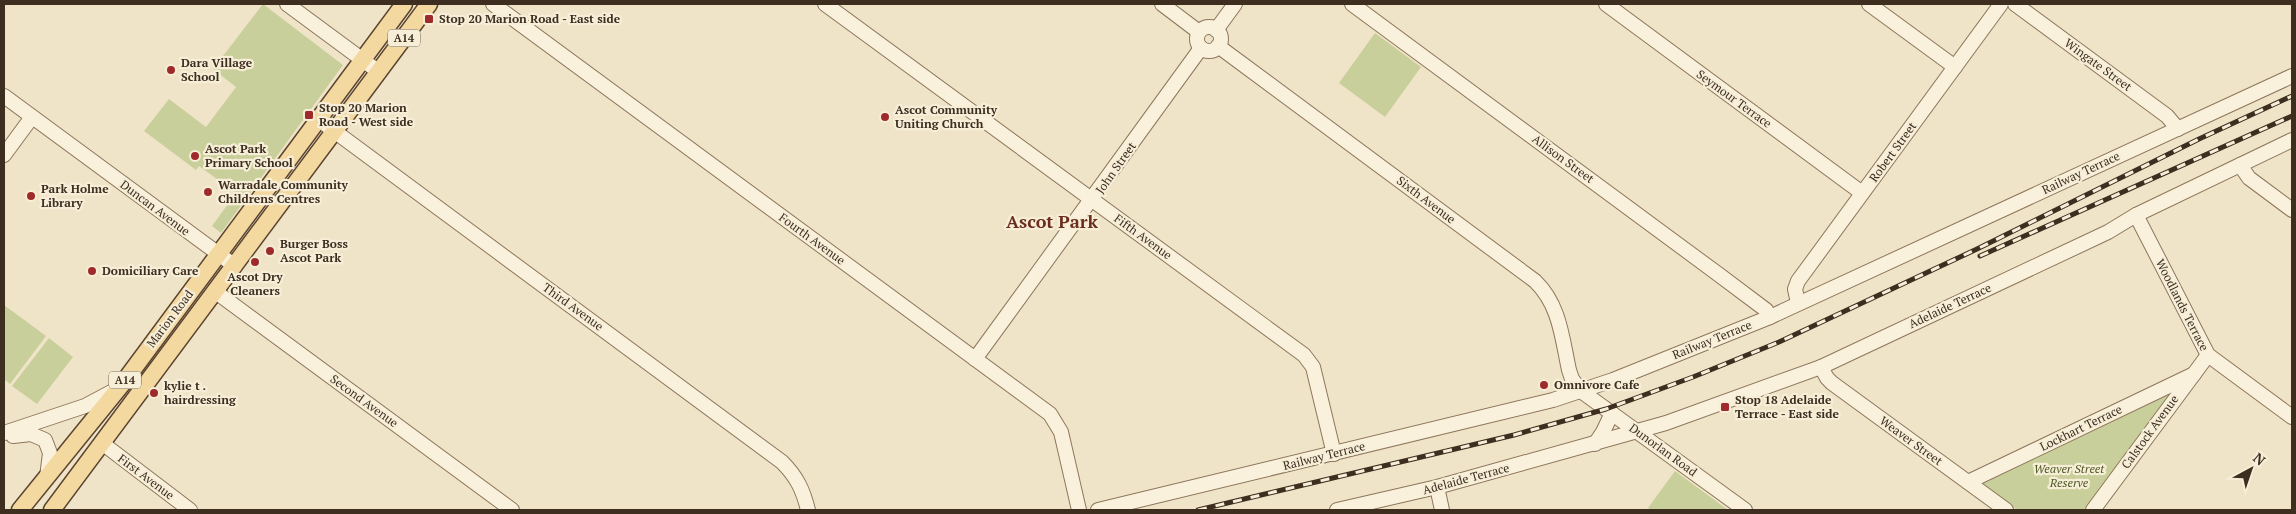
<svg xmlns="http://www.w3.org/2000/svg" width="2296" height="514" viewBox="0 0 2296 514" font-family="'PT Serif',serif">
<style>
.green{fill:#c9cf9b}
.lines{fill:none;stroke-linecap:round;stroke-linejoin:round}
.minor-casing{stroke:#8d765c;stroke-width:16}
.major-casing{stroke:#5b4430;stroke-width:19}
.minor{stroke:#faf1dc;stroke-width:14}
.major{stroke:#f3d9a0;stroke-width:16}
.rail-casing{stroke:#3d2e20;stroke-width:5}
.rail{stroke:#f7eed8;stroke-width:3;stroke-dasharray:9;stroke-linecap:butt}
.poi-dot{fill:#9e2a2b;stroke:#f7eed8;stroke-width:2}
.labels{text-anchor:middle;stroke-width:4.5;stroke-linejoin:round;paint-order:stroke}
.shield{fill:#f7eed8;stroke:#756857;stroke-width:1}
.shield-label{font-size:11px;font-weight:bold;fill:#3d2e20}
.poi-label{font-size:12px;font-weight:bold;fill:#3d2e20;stroke:#f7eed8;text-anchor:start}
.street-label{font-size:12px;fill:#3d2e20;stroke:#f7eed8}
.park-label{font-size:12px;font-style:italic;fill:#4d5a26;stroke:#f7eed8}
.district-label{font-size:18px;font-weight:bold;fill:#6b2e1e;stroke:#f7eed8}
</style>
<rect width="100%" height="100%" fill="#f0e4c8"/>
<g class="green">
<path d="M263,4L343,65L221,233L212,226L236,193L199,166L196,170L144,131L169,99L206,127L236,87L213,69Z"/>
<path d="M1375,33L1421,67L1385,117L1339,83Z"/>
<path d="M4,305L46,336L10,384L4,379Z"/>
<path d="M49,338L73,357L37,404L12,386Z"/>
<path d="M2175,389L2085,510H2017L1978,481Z"/>
<path d="M1675,471L1728,510H1652L1648,508Z"/>
</g>
<g class="lines">
<defs>
<g id="minor">
<path d="M287,4L379,72"/>
<path d="M493,4L1050,414L1061,432L1079,510"/>
<path d="M825,4L1304,355L1313,367L1334,454"/>
<path d="M1162,4L1199,32"/>
<path d="M1352,4L1718,274L1766,310L1770,317"/>
<path d="M1606,4L1862,193"/>
<path d="M1869,4L1955,67"/>
<path d="M2015,4L2167,116L2178,129"/>
<circle cx="1209" cy="39" r="12"/>
<path d="M1216,30L1235,4"/>
<path d="M1218,46L1535,281C1560,305 1562,338 1569,370L1572,379L1581,391L1745,510"/>
<path d="M4,96L235,266"/>
<path d="M318,119L782,462C797,477 803,490 808,510"/>
<path d="M4,155L32,117"/>
<path d="M2240,165L2249,178L2292,210"/>
<path d="M2136,215L2208,355L2292,417"/>
<path d="M216,292L512,510"/>
<path d="M1798,303L1795,289L1798,281L2001,4"/>
<path d="M975,359L1201,48"/>
<path d="M1821,367L1827,378L1832,383L2006,510"/>
<path d="M4,433L85,406L117,389"/>
<path d="M13,436L31,434L45,440L50,453L47,477"/>
<path d="M102,443L190,510"/>
<path d="M1595,444L1603,432L1612,413"/>
<path d="M1968,482L2194,374"/>
<path d="M1437,487L1442,510"/>
<path d="M1098,510L1553,400L1613,380L1770,317L2292,76"/>
<path d="M1337,510L1437,487L1666,423L1821,367L2108,232L2136,215L2292,140"/>
<path d="M2093,510L2208,355"/>
</g>
<g id="major">
<path d="M20,510L123,383L404,4"/>
<path d="M52,510L429,4"/>
</g>
</defs>
<use href="#minor" class="minor-casing"/>
<use href="#major" class="major-casing"/>
<use href="#minor" class="minor"/>
<use href="#major" class="major"/>
<defs>
<g id="rail">
<path d="M1980,256L2292,116"/>
<path d="M1198,510L1514,435L1606,409L1693,377L1779,342L1977,249L2199,139L2292,96"/>
</g>
</defs>
<use href="#rail" class="rail-casing"/>
<use href="#rail" class="rail"/>
</g>
<g class="poi-dot">
<rect x="424" y="14" width="10" height="10" rx="2.5"/>
<circle cx="171" cy="70" r="5"/>
<rect x="304" y="110" width="10" height="10" rx="2.5"/>
<circle cx="885" cy="117" r="5"/>
<circle cx="195" cy="156" r="5"/>
<circle cx="208" cy="192" r="5"/>
<circle cx="31" cy="196" r="5"/>
<circle cx="270" cy="251" r="5"/>
<circle cx="255" cy="262" r="5"/>
<circle cx="92" cy="271" r="5"/>
<circle cx="1544" cy="385" r="5"/>
<circle cx="154" cy="393" r="5"/>
<rect x="1720" y="402" width="10" height="10" rx="2.5"/>
</g>
<g class="labels">
<g class="shield">
<rect x="388" y="29.5" width="32" height="17" rx="4"/>
<rect x="109" y="371.5" width="32" height="17" rx="4"/>
</g>
<g class="shield-label">
<text x="404" y="42">A14</text>
<text x="125" y="384">A14</text>
</g>
<g class="poi-label">
<text x="439" y="23">Stop 20 Marion Road - East side</text>
<text x="181" y="67">Dara Village<tspan x="181" dy="14">School</tspan></text>
<text x="319" y="112">Stop 20 Marion<tspan x="319" dy="14">Road - West side</tspan></text>
<text x="895" y="114">Ascot Community<tspan x="895" dy="14">Uniting Church</tspan></text>
<text x="205" y="153">Ascot Park<tspan x="205" dy="14">Primary School</tspan></text>
<text x="218" y="189">Warradale Community<tspan x="218" dy="14">Childrens Centres</tspan></text>
<text x="41" y="193">Park Holme<tspan x="41" dy="14">Library</tspan></text>
<text x="280" y="248">Burger Boss<tspan x="280" dy="14">Ascot Park</tspan></text>
<text x="102" y="275">Domiciliary Care</text>
<text x="255" y="281" text-anchor="middle">Ascot Dry<tspan x="255" dy="14">Cleaners</tspan></text>
<text x="1554" y="389">Omnivore Cafe</text>
<text x="164" y="390">kylie t .<tspan x="164" dy="14">hairdressing</tspan></text>
<text x="1735" y="404">Stop 18 Adelaide<tspan x="1735" dy="14">Terrace - East side</tspan></text>
</g>
<g class="street-label">
<text transform="translate(2098 65) rotate(36)" y="4">Wingate Street</text>
<text transform="translate(1734 99) rotate(36)" y="4">Seymour Terrace</text>
<text transform="translate(1893 152) rotate(-54)" y="4">Robert Street</text>
<text transform="translate(1563 159) rotate(36)" y="4">Allison Street</text>
<text transform="translate(1116 168) rotate(-55)" y="4">John Street</text>
<text transform="translate(2081 173) rotate(-25)" y="4">Railway Terrace</text>
<text transform="translate(1426 200) rotate(37)" y="4">Sixth Avenue</text>
<text transform="translate(155 208) rotate(37)" y="4">Duncan Avenue</text>
<text transform="translate(1143 237) rotate(36)" y="4">Fifth Avenue</text>
<text transform="translate(812 239) rotate(36)" y="4">Fourth Avenue</text>
<text transform="translate(2182 305) rotate(63)" y="4">Woodlands Terrace</text>
<text transform="translate(1950 306) rotate(-25)" y="4">Adelaide Terrace</text>
<text transform="translate(573 307) rotate(36)" y="4">Third Avenue</text>
<text transform="translate(170 319) rotate(-53)" y="4">Marion Road</text>
<text transform="translate(1712 340) rotate(-22)" y="4">Railway Terrace</text>
<text transform="translate(364 401) rotate(36)" y="4">Second Avenue</text>
<text transform="translate(2081 428) rotate(-26)" y="4">Lockhart Terrace</text>
<text transform="translate(2150 432) rotate(-54)" y="4">Calstock Avenue</text>
<text transform="translate(1911 441) rotate(36)" y="4">Weaver Street</text>
<text transform="translate(1663 450) rotate(36)" y="4">Dunorlan Road</text>
<text transform="translate(1324 456) rotate(-14)" y="4">Railway Terrace</text>
<text transform="translate(146 477) rotate(37)" y="4">First Avenue</text>
<text transform="translate(1466 479) rotate(-15)" y="4">Adelaide Terrace</text>
</g>
<g class="park-label">
<text x="2069" y="473">Weaver Street<tspan x="2069" dy="14">Reserve</tspan></text>
</g>
<g class="district-label">
<text x="1052" y="228">Ascot Park</text>
</g>
</g>
<rect width="2296" height="514" fill="none" stroke="#3d2e20" stroke-width="10"/>
<g transform="translate(2251 469) rotate(40)" stroke="#f7eed8" stroke-width="4" paint-order="stroke">
<path d="M0-4L9 19L0 12L-9 19Z" fill="#3d2e20"/>
<text y="-8" font-size="14" font-weight="bold" text-anchor="middle" fill="#3d2e20">N</text>
</g>
</svg>
